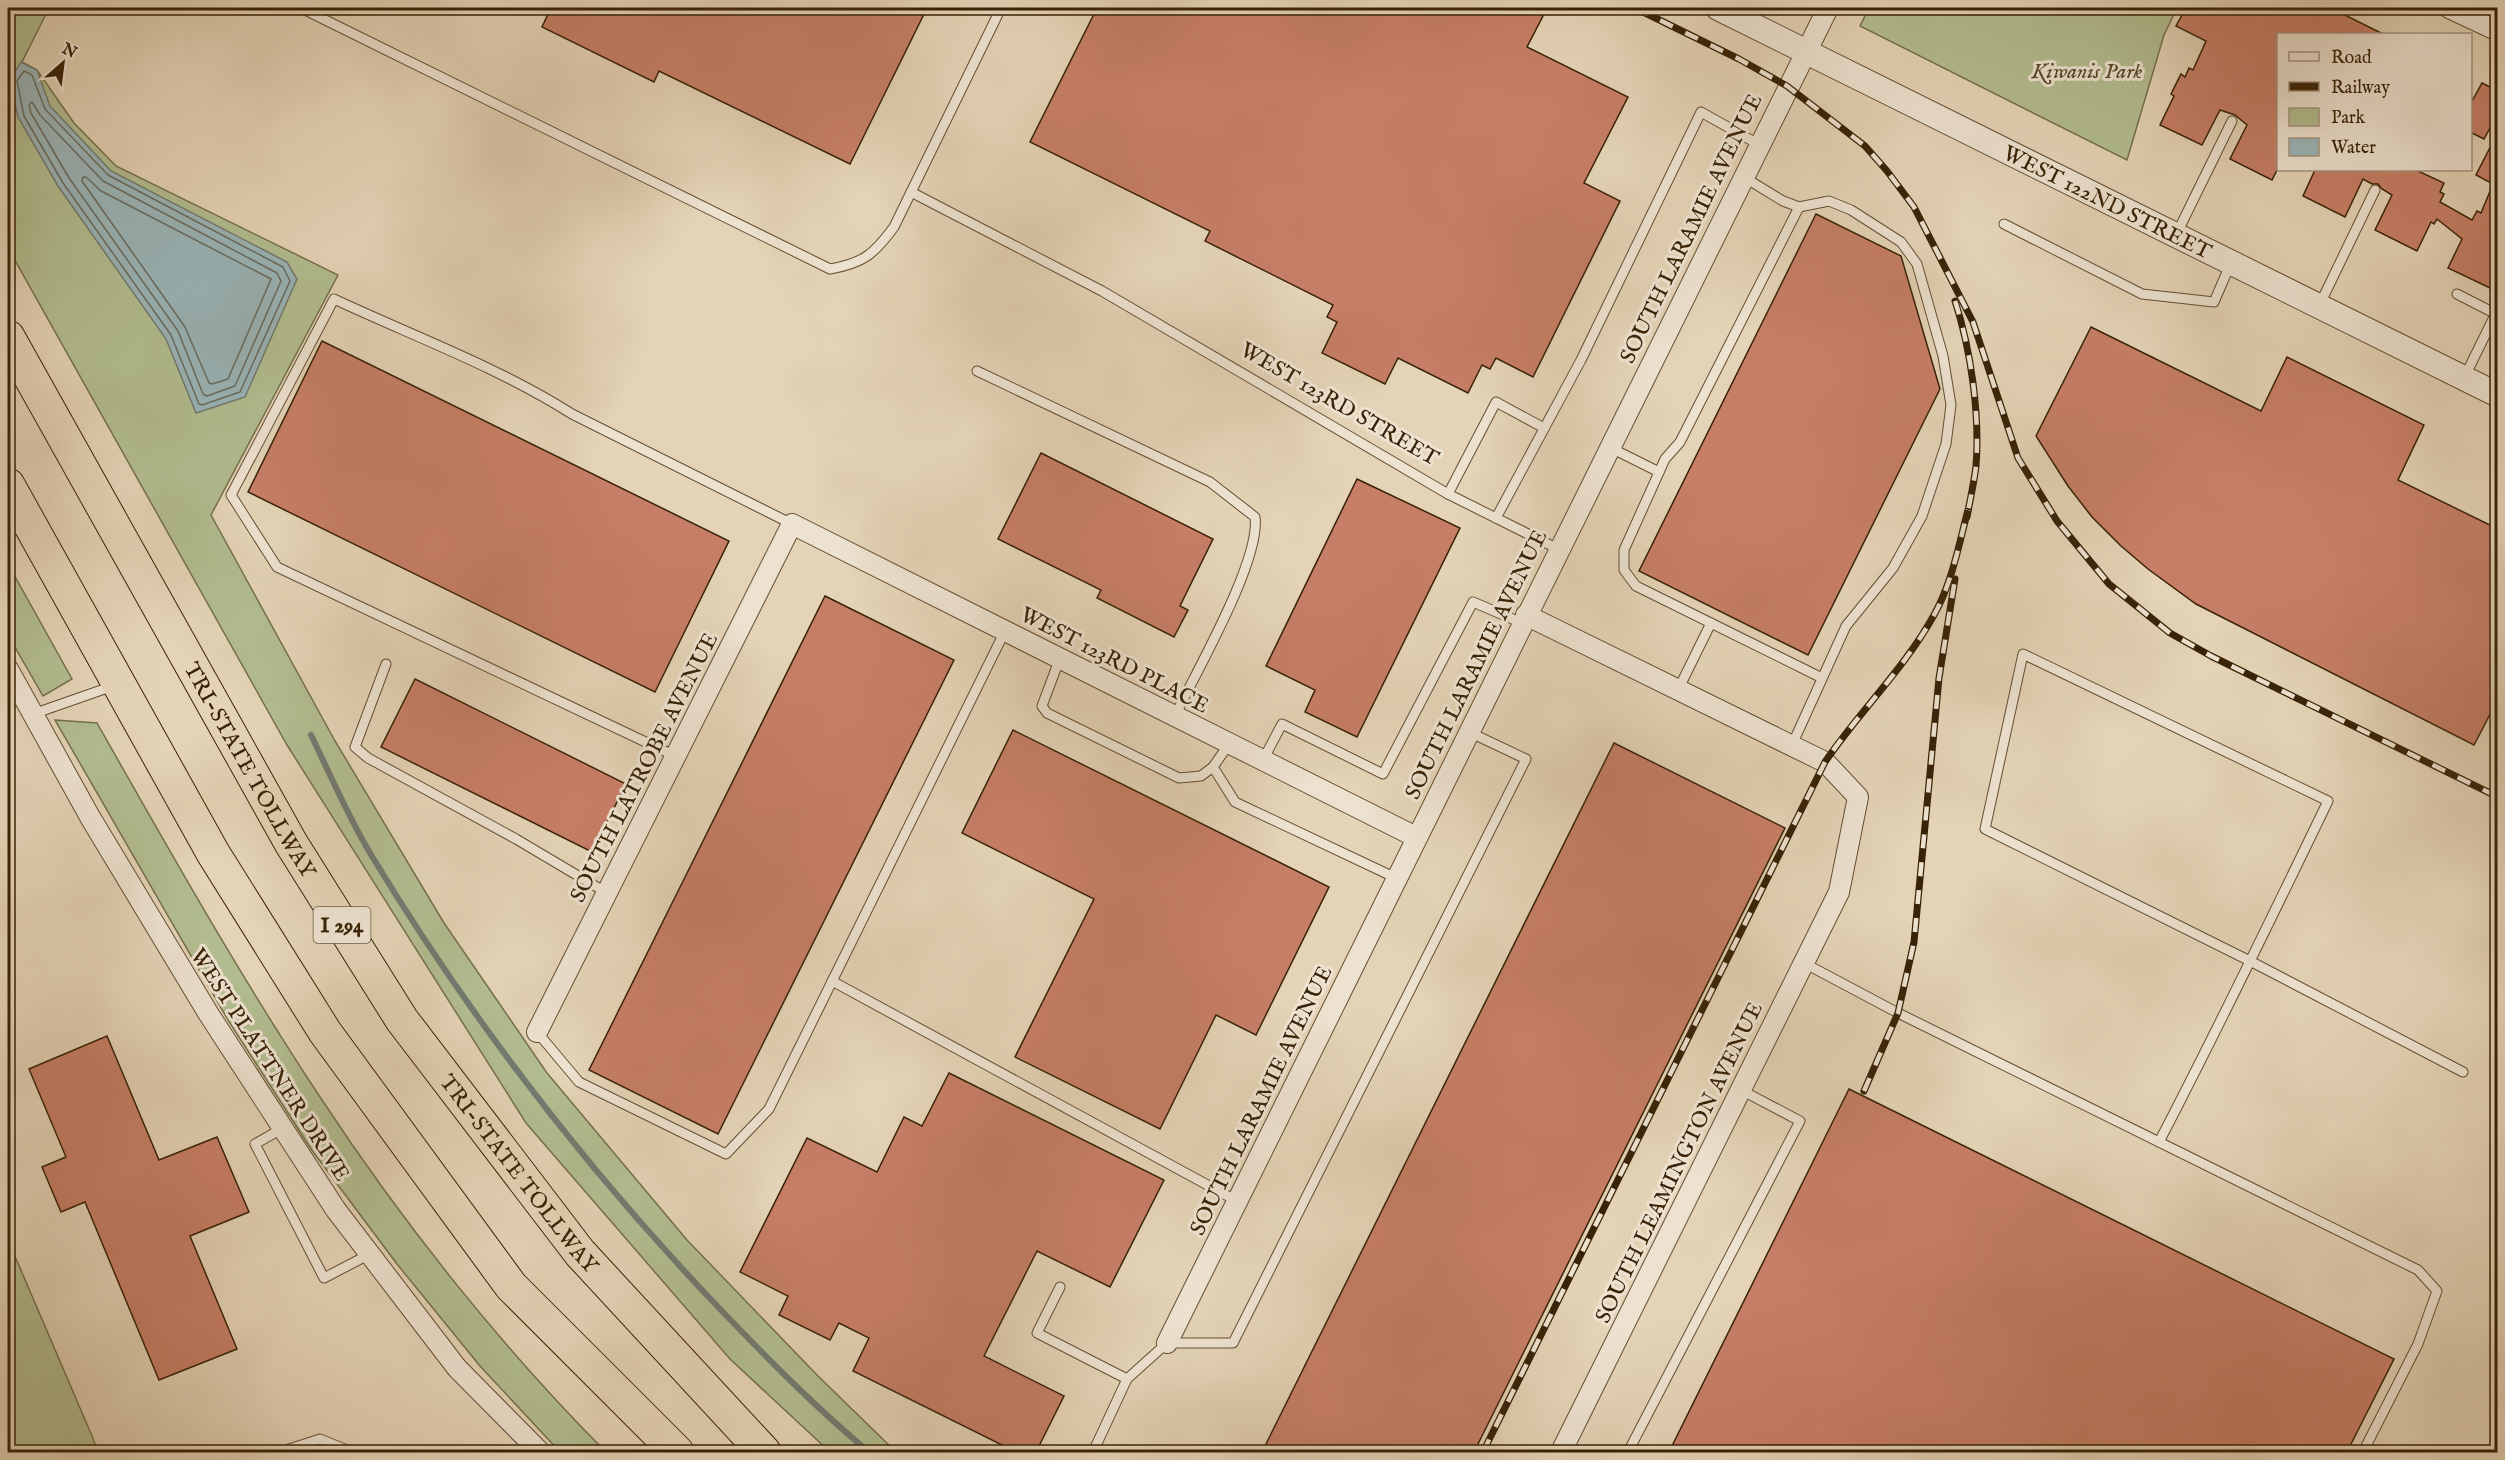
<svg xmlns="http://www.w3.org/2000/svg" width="2505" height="1460" viewBox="0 0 2505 1460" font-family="'IM FELL English',serif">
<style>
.green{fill:#b2bd90;stroke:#75704b;stroke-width:1.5}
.water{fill:#9ab5b8;stroke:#737a71;stroke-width:1.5}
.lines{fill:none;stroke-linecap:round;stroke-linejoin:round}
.shore{stroke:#696c5f;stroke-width:1.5}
.stream{stroke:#737a71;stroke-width:6}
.building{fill:#c67e66;stroke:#382206;stroke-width:1.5}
.service-casing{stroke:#634e32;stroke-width:11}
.minor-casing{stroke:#634e32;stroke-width:22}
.tertiary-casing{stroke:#634e32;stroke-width:26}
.motorway-casing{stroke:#382206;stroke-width:35}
.service{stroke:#ede2d0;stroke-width:9}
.minor{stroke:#ede2d0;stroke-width:20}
.tertiary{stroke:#ede2d0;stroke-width:24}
.motorway{stroke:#e4d3b6;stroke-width:33}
.rail-casing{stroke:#382206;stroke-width:7}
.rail{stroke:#ede2d0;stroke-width:4.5;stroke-dasharray:14;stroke-linecap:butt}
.labels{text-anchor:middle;stroke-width:6;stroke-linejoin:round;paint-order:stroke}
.shield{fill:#ede2d0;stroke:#6e5c43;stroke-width:1.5}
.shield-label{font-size:21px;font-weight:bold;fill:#382206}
.park-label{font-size:22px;font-style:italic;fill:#564928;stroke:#ede2d0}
.street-label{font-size:22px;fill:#382206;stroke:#ede2d0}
</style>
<rect width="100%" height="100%" fill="#e4d3b6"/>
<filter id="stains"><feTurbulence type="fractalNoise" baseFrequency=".00333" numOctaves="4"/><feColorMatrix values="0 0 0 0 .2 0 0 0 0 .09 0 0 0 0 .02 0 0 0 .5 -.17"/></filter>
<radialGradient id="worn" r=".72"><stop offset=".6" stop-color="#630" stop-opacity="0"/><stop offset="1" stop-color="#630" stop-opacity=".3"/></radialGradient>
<g class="green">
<path d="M8,8H49L22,62L37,70L74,123L116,166L338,275L211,515L335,741L444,923L547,1073L687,1240L817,1375L896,1452H830L730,1359L526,1123L287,745L8,248Z"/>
<path d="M1869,8H2177L2164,35L2127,160L1860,26Z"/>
<path d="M8,564L72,679L43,696L8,635Z"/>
<path d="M55,720L97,723C169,850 241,978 322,1100C403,1223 502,1348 606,1452H560L480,1366L397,1264L311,1149L228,1020Z"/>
<path d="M8,1240L92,1436L98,1452H8Z"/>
</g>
<path class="water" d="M21,62L37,70L50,106L111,171L287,262L297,279L245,397L196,413L166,339L58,186L18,117L10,80Z"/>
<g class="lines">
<g class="shore">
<path d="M24,71L32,75L45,109L108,175L283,267L290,281L240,392L202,405L199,404L171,335L63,183L24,116L17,81Z"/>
<path d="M32,102L40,115L103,181L277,273L281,281L235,386L207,396L203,394L178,331L69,178L31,113L29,105Z"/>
<path d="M83,177H86L101,191L271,279L228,379L212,384L209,383L185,327L82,181Z"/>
</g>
<path class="stream" d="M311,735C331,776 349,819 373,858C472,1021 588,1171 720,1309C768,1359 816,1408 869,1452"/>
</g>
<g class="building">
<path d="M551,8H927L850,164L659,71L654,82L542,27Z"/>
<path d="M1097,8H1532L1544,14L1527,47L1628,97L1584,183L1620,201L1533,377L1496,358L1490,369L1482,365L1468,393L1398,358L1385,384L1322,353L1337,322L1327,317L1333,305L1205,241L1210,231L1030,142Z"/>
<path d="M2186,8H2331L2383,34H2278V168L2272,180L2230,159L2247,125L2235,115L2220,110L2202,145L2160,125L2174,96L2171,94L2181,74L2185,77L2189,68L2193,70L2206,41L2176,26Z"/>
<path d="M2482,83L2498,91V113L2484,139L2470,132V105Z"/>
<path d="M2498,132V273L2490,288L2448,268L2462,239L2437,219L2434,224L2431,222L2417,251L2375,230L2392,195L2382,189L2378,184H2372L2363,179L2345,217L2303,196L2315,170H2416L2444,183L2440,192L2444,194L2440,202L2472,220L2477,211L2481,213L2493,184L2476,175Z"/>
<path d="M1816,214L1901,256L1940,389L1808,655L1639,571Z"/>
<path d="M2091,327L2261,411L2287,357L2424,425L2398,480L2498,529V699L2474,745L2196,604L2148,569L2121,546L2092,517L2068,486L2036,436Z"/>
<path d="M322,341L729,541L655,692L248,492Z"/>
<path d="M1041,453L1213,539L1180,606L1188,610L1174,637L1097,598L1101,590L998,539Z"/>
<path d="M1357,479L1460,528L1357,737L1305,712L1315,690L1266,666Z"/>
<path d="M825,596L954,660L718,1134L589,1070Z"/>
<path d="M415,679L626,784L592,852L381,747Z"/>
<path d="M1013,730L1329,887L1256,1035L1216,1015L1160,1129L1015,1057L1094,899L962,833Z"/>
<path d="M1614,743L1785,828L1474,1452H1262Z"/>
<path d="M107,1036L159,1160L217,1137L249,1212L190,1236L237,1349L159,1380L85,1202L61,1212L42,1167L66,1157L29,1069Z"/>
<path d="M949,1073L1164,1180L1110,1287L1037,1251L984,1356L1064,1396L1036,1452H1016L853,1371L869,1338L839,1323L830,1340L779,1315L788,1296L740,1272L807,1138L877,1172L904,1117L922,1126Z"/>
<path d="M1849,1089L2394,1359L2347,1452H1669Z"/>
</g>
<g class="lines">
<defs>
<g id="service">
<path d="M301,8L830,269C864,263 874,254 894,227L1001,8"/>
<path d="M1742,176L1783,201L1799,207L1829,201L1851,210L1901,242L1917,264L1943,356L1951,405L1946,444L1922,516L1893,568L1846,626L1792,745"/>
<path d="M911,192L1102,291L1448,494L1558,549"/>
<path d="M1799,207L1680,442L1665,459L1624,550V570L1636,586L1822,678"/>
<path d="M2004,224L2142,294L2214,302L2230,265"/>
<path d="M2176,235L2232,121"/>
<path d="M2457,294L2498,315"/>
<path d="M2320,304L2375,190"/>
<path d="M977,371L1210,482L1255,517C1261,560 1196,672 1175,716"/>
<path d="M2465,376L2498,309"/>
<path d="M1609,447L1659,472"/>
<path d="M1448,494L1496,402L1544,428"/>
<path d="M1496,518L1581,360L1701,112L1758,144"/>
<path d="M1060,658L1042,706L1047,713L1179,778L1201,776L1213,767"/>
<path d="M386,664L355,747L368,758L516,839L607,893"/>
<path d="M1678,690L1711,623"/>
<path d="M33,714L113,686"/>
<path d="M1229,744L1213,767L1235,802L1396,878"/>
<path d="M675,756L277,567L231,495L334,299C413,336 498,367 572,414L792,524"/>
<path d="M1263,760L1282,724L1383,774L1473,602L1522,623"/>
<path d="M1804,963L1898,1013L2418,1270L2437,1291L2418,1344L2363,1452"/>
<path d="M832,981L1237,1201"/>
<path d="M537,1032L579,1082L726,1154L769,1109L1005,631"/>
<path d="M283,1128L255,1144L324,1278L370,1254"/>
<path d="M2159,1142C2218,1029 2273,915 2328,801L2023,654L1985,829L2252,962L2463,1072"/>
<path d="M1060,1287L1037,1333L1127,1379"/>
<path d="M280,1452L320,1439L352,1452"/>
<path d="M1093,1452L1127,1379L1167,1343H1233L1526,759L1469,732"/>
<path d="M1628,1452L1800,1121L1741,1090"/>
</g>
<g id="minor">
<path d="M2449,8L2498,31"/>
<path d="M1526,615L1825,762L1858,797L1839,892L1561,1452"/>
<path d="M8,669L90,817L208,1013L336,1210L457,1368L540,1452"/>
<path d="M537,1032L792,524L1416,837"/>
<path d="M1167,1343L1828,8"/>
</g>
<g id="tertiary">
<path id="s1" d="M1718,8L2498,395"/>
</g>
<g id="motorway">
<path id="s2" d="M8,337L291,843L402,1020L580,1253L764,1452"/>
<path d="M8,485L213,853L325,1032L511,1286L677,1452"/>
</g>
</defs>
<use href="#service" class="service-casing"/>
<use href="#minor" class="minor-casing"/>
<use href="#tertiary" class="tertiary-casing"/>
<use href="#motorway" class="motorway-casing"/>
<use href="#service" class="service"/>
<use href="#minor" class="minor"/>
<use href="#tertiary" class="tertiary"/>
<use href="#motorway" class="motorway"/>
<defs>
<g id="rail">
<path d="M1635,8L1739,59L1787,86L1865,146L1887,171L1914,207L1973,322L2018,458L2057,521L2109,584L2170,633L2211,656L2498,797"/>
<path d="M1955,301C1971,350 1980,415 1976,466C1974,483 1970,500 1967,517"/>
<path d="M1864,1091L1898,1013L1914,942L1939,678L1955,579"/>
<path d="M1483,1452L1825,762C1859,712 1905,668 1934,615C1952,583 1959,544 1968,510"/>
</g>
</defs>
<use href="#rail" class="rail-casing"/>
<use href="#rail" class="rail"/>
</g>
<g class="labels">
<rect class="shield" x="313.5" y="907" width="57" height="36" rx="4.5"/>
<g class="shield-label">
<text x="342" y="932">I 294</text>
</g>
<g class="park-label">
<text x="2087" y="78">Kiwanis Park</text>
</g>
<g class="street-label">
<text dy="8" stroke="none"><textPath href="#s1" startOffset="435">WEST 122ND STREET</textPath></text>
<text transform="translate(1690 228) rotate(-64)" y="8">SOUTH LARAMIE AVENUE</text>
<text transform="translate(1340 403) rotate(30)" y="8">WEST 123RD STREET</text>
<text transform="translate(1115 659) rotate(27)" y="8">WEST 123RD PLACE</text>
<text transform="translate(1475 664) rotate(-64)" y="8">SOUTH LARAMIE AVENUE</text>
<text transform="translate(643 767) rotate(-63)" y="8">SOUTH LATROBE AVENUE</text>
<text dy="8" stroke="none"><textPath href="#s2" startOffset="496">TRI-STATE TOLLWAY</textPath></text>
<text transform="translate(271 1064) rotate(57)" y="8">WEST PLATTNER DRIVE</text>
<text transform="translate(1260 1100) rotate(-64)" y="8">SOUTH LARAMIE AVENUE</text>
<text transform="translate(1678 1162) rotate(-64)" y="8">SOUTH LEAMINGTON AVENUE</text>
<text dy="8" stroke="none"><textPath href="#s2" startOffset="982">TRI-STATE TOLLWAY</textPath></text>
</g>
</g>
<rect width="2505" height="1460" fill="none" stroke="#e4d3b6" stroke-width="30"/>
<rect x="9" y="9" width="2487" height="1442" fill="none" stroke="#382206" stroke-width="3"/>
<rect x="15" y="15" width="2475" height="1430" fill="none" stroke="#382206" stroke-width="1.5"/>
<rect x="2277" y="33" width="195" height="138" fill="#ede2d0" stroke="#a5957f" stroke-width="1.5"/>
<rect x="2289" y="52" width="30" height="9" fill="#ede2d0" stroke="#a5957f" stroke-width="1.5"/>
<text x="2331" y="63" font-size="18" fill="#382206">Road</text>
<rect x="2289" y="82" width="30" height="9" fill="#382206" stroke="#a5957f" stroke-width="1.5"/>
<text x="2331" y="93" font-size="18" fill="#382206">Railway</text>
<rect x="2289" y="108" width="30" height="18" fill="#b2bd90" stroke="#a5957f" stroke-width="1.5"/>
<text x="2331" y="123" font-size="18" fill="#382206">Park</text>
<rect x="2289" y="138" width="30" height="18" fill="#9ab5b8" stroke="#a5957f" stroke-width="1.5"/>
<text x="2331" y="153" font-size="18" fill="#382206">Water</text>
<g transform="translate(63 63) rotate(28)" stroke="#ede2d0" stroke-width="4.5" paint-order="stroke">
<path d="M0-4.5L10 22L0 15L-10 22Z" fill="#382206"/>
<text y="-9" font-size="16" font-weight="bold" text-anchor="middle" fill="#382206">N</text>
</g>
<rect width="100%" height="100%" filter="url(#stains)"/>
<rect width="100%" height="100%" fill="url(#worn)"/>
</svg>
